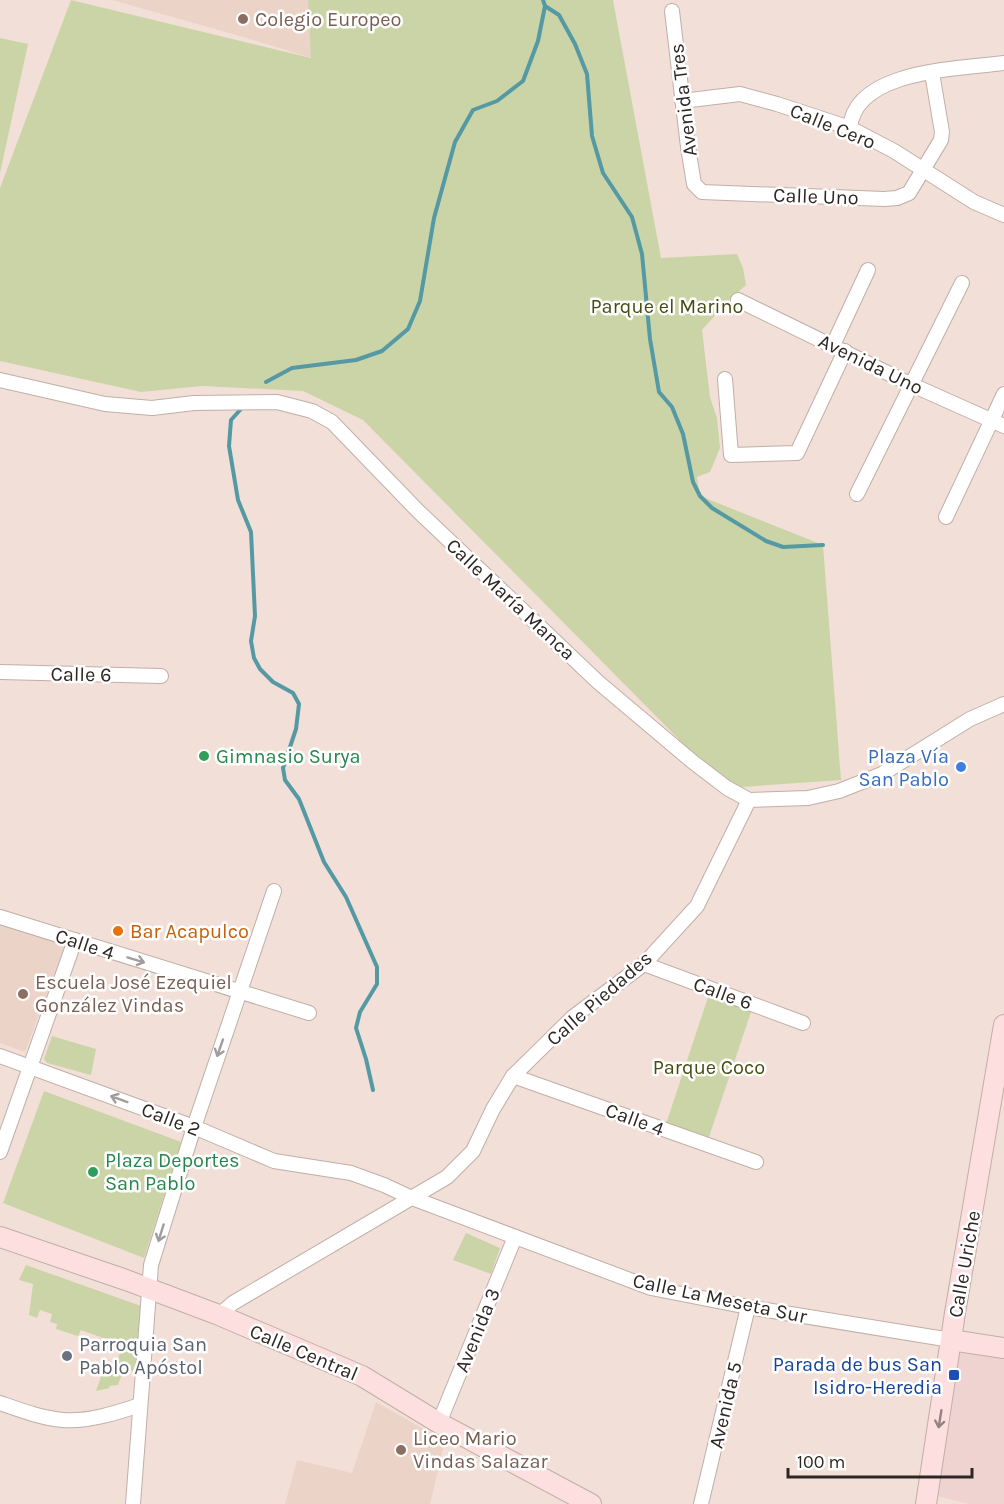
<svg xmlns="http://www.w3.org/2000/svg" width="1004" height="1504" viewBox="0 0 1004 1504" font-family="Karla,sans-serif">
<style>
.commercial{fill:#eed3d1}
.built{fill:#ecd3c8}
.green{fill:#cbd4a6}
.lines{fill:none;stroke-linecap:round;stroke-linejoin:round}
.stream{stroke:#5499a3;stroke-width:4}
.minor-casing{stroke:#c0afa7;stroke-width:16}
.secondary-casing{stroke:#c0afa7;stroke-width:22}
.minor{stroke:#fff;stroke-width:14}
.secondary{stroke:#fddfdf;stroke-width:20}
.oneway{stroke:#a09d9c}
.oneway2{stroke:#958281}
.education-dot{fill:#8d6e63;stroke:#fff;stroke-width:2}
.leisure-dot{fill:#2e9e5b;stroke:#fff;stroke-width:2}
.shop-dot{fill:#3f7fe0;stroke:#fff;stroke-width:2}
.food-dot{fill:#e8710a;stroke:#fff;stroke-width:2}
.worship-dot{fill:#6b7280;stroke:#fff;stroke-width:2}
.transit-dot{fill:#1a4fb4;stroke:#fff;stroke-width:2}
.labels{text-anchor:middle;stroke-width:5;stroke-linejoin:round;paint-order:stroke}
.education-label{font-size:20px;fill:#785e54;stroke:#fff;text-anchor:start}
.street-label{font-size:20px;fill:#2d2623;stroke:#fff}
.park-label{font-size:20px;fill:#464d12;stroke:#fff}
.leisure-label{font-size:20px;fill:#27864d;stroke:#fff;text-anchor:start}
.shop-label{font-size:20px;fill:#366cbe;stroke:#fff;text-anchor:end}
.food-label{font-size:20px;fill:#c56008;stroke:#fff;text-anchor:start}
.worship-label{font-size:20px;fill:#5b616d;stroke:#fff;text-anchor:start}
.transit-label{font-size:20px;fill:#164399;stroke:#fff;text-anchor:end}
</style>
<rect width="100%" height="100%" fill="#f2e0d8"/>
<path class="commercial" d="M960,1346L1004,1353V1504H969L933,1495Z"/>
<g class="built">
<path d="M112,0H308L312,58L243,37Z"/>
<path d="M0,926L65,945L25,1052L0,1043Z"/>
<path d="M376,1402L445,1441L430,1504H285L297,1460L352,1473Z"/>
</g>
<g class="green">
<path d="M71,0L311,58L308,0H613L661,258L737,254L743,268L746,285L728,301L702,330L710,397L717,418L720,448L710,472L697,477L700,496L823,545L841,780L727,788L363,420L303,391L202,386L141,392L0,361V188Z"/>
<path d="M0,38L28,44L0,173Z"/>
<path d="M709,994L752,1009L709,1137L666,1124Z"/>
<path d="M52,1036L96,1049L91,1075L47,1063L44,1059Z"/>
<path d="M44,1091L181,1142L144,1258L3,1203Z"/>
<path d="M466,1233L500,1248L491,1274L453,1260Z"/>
<path d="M26,1265L141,1306L143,1312L138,1373L124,1368L118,1385L109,1386L110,1388L96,1391L106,1363L115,1366L121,1350L112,1347L114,1342L81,1330L78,1336L56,1329L57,1324L50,1322L52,1314L40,1310L37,1318L29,1315L33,1284L19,1280Z"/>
</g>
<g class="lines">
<g class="stream">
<path d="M543,0L545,6L559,15L575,44L587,74L592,136L603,173L632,217L642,254L650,339L659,392L672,407L683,434L693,482L700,496L712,508L766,541L783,547L823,545"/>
<path d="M266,382L292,368L356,360L382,351L408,329L420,301L434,218L455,142L473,110L497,101L523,81L538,41L545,6"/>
<path d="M241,409L231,420L229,446L238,500L251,532L255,616L251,641L254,658L260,669L273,682L293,693L299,704L296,729L283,768L285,780L299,799L324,862L346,897L377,967V984L360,1012L356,1028L366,1059L373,1090"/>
</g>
<defs>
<g id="minor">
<path d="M672,11L688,147L694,184L702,192L884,199L897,198L909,193L941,140L942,132L932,73"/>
<path d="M682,101L740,94L777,104L850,128L894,151L974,202L1004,215"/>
<path d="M850,128C855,69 961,69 1004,63"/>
<path d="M738,300L910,384L1004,426"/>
<path d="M833,345L868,270"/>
<path d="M725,379L731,455L797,453L845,351"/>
<path d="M0,380L105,404L152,408L194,403L277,402L312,411L332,422L418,511L598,682L693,762L727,788L749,800L808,798L839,791L882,774L970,719L1004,704"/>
<path d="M857,494L962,283"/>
<path d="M946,517L1004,394"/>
<path d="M0,672L161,676"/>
<path d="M0,917L309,1013"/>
<path d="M644,964L803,1023"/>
<path d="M0,1056L194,1127L274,1161L351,1173L384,1185L412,1198L651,1288L748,1307L951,1340"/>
<path d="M513,1076L756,1162"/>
<path d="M0,1152L75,940"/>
<path d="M219,1315L233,1303L447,1177L473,1151L493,1109L513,1076L573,1017L644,964L697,906L749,800"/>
<path d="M0,1403C20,1410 41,1418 63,1420C88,1422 116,1413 140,1405"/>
<path d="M439,1423L515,1237"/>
<path d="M133,1504L151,1265L194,1127L274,891"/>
<path d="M701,1504L748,1307"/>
</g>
<g id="secondary">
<path d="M0,1237L126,1280L219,1315L362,1376L439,1423L591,1504"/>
<path d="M951,1340L1004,1348"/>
<path d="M926,1504L955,1313L1004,1025"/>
</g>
</defs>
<use href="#minor" class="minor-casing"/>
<use href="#secondary" class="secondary-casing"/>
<use href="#minor" class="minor"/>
<use href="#secondary" class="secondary"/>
</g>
<defs><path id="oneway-shaft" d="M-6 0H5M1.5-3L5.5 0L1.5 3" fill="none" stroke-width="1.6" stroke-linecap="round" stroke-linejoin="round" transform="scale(1.5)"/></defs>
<g class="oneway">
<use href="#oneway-shaft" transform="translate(136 960) rotate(17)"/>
<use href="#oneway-shaft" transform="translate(220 1048) rotate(109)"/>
<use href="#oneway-shaft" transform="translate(119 1099) rotate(-160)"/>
<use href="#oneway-shaft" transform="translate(161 1233) rotate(107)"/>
</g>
<use class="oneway2" href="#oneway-shaft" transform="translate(940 1419) rotate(99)"/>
<g class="education-dot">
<circle cx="243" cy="19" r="6"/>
<circle cx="23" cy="994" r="6"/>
<circle cx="401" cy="1450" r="6"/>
</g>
<g class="leisure-dot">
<circle cx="204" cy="756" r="6"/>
<circle cx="93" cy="1172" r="6"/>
</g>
<circle class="shop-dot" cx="961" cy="767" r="6"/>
<circle class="food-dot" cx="118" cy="931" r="6"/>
<circle class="worship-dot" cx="67" cy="1356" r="6"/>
<rect class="transit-dot" x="948" y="1369" width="12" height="12" rx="3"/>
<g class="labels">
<g class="education-label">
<text x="255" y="26">Colegio Europeo</text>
<text x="35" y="989">Escuela José Ezequiel<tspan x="35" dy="23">González Vindas</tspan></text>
<text x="413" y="1445">Liceo Mario<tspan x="413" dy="23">Vindas Salazar</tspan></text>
</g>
<g class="street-label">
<text transform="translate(683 100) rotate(-97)" y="7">Avenida Tres</text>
<text transform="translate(833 126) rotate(22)" y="7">Calle Cero</text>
<text transform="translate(816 196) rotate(2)" y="7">Calle Uno</text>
<text transform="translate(871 364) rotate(26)" y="7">Avenida Uno</text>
<text transform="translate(511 599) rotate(43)" y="7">Calle María Manca</text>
<text transform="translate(81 674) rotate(1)" y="7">Calle 6</text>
<text transform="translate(85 944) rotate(18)" y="7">Calle 4</text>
<text transform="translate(723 993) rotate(20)" y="7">Calle 6</text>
<text transform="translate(599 998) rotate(-41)" y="7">Calle Piedades</text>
<text transform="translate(171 1119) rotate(21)" y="7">Calle 2</text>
<text transform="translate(635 1119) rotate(20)" y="7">Calle 4</text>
<text transform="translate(964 1264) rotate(-80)" y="7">Calle Uriche</text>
<text transform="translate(720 1298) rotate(12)" y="7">Calle La Meseta Sur</text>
<text transform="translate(477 1330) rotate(-68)" y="7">Avenida 3</text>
<text transform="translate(304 1352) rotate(23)" y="7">Calle Central</text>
<text transform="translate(725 1405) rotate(-77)" y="7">Avenida 5</text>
</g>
<g class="park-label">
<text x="667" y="313">Parque el Marino</text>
<text x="709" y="1074">Parque Coco</text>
</g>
<g class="leisure-label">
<text x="216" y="763">Gimnasio Surya</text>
<text x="105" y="1167">Plaza Deportes<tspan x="105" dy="23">San Pablo</tspan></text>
</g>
<g class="shop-label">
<text x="949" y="763">Plaza Vía<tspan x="949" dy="23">San Pablo</tspan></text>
</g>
<g class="food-label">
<text x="130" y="938">Bar Acapulco</text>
</g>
<g class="worship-label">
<text x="79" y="1351">Parroquia San<tspan x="79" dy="23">Pablo Apóstol</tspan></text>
</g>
<g class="transit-label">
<text x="942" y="1371">Parada de bus San<tspan x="942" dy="23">Isidro-Heredia</tspan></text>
</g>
</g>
<path d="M788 1468v9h184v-9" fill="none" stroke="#2d2623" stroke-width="3"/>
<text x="797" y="1468" font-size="18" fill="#2d2623" stroke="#ffffff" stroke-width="4.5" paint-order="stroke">100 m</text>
</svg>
